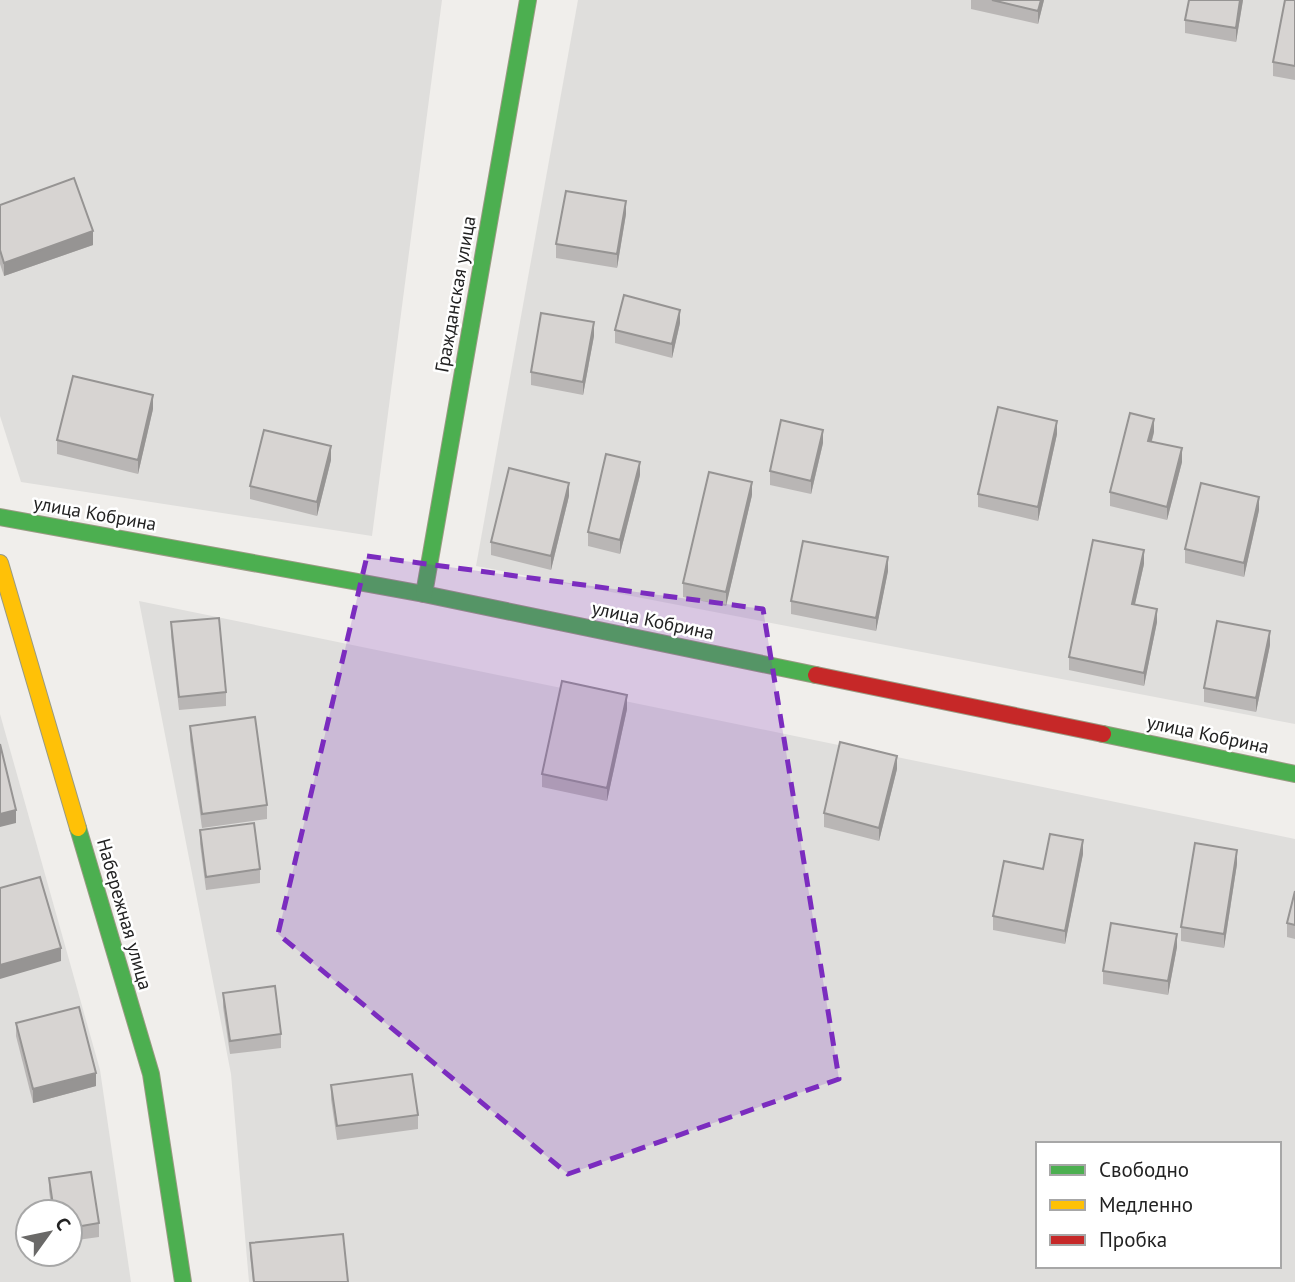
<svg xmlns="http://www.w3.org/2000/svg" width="1295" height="1282" viewBox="0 0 1295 1282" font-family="'PT Sans',sans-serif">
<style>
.residential{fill:#dfdedc;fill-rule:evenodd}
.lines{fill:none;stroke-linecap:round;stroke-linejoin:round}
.fast-casing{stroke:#999a82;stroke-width:18}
.slow-casing{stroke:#999a82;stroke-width:18}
.jam-casing{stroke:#999a82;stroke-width:18}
.fast{stroke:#4caf50;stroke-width:16}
.slow{stroke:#ffc107;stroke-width:16}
.jam{stroke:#c62828;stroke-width:16}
.wall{fill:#b9b6b5}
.shaded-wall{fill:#969493}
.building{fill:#d7d4d2;stroke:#969493;stroke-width:2}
.marked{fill:#7b2cbf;fill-opacity:0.2;stroke:#7b2cbf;stroke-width:5;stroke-dasharray:14 9;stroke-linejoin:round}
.labels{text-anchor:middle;stroke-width:5;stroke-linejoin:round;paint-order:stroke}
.street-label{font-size:19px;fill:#222;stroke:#fff}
</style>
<rect width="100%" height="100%" fill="#f0eeeb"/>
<g class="residential">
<path d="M0,0H442L372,536L21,482L0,416Z"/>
<path d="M578,0H1295V724L476,566Z"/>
<path d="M139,601L1295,839V1282H249L231,1074ZM1038,1144H1279V1266H1038Z"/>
<path d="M0,714L100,1070L131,1282H0ZM28,1212H70V1254H28Z"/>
</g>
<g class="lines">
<defs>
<g id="fast">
<path d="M0,517L424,594L816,675"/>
<path d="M424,594L528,0"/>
<path d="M1103,734L1295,774"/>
<path d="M78,828L151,1074L183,1282"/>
</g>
<path id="slow" d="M0,563L78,828"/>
<path id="jam" d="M816,675L1103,734"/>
</defs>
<use href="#fast" class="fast-casing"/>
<use href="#slow" class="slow-casing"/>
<use href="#jam" class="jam-casing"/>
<use href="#fast" class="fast"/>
<use href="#slow" class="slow"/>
<use href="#jam" class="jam"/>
</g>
<g class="wall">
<path d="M971,0H1044L1038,24L971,9Z"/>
<path d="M1189,0H1243L1236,42L1185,33V20Z"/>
<path d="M1295,0V80L1273,76V62Z"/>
<path d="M0,205L93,245L4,276L0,264Z"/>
<path d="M626,214L617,268L556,258V244Z"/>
<path d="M680,323L672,358L615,343V330Z"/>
<path d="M594,336L583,395L531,385V372Z"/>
<path d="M153,409L138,474L57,454V440Z"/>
<path d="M1154,432L1152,441L1182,462L1167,520L1110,506V492Z"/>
<path d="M1057,434L1038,521L978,507V494Z"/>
<path d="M823,443L811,494L770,485V471Z"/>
<path d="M331,460L317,516L250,499V486Z"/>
<path d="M640,475L620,554L588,546V532Z"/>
<path d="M752,495L726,606L683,597V583Z"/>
<path d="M569,496L551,570L491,555V542Z"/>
<path d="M1259,510L1244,577L1185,563V549Z"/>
<path d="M1144,564L1135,604L1157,622L1144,686L1069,670V657Z"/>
<path d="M888,571L876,631L791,614V601Z"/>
<path d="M171,622L226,692V706L179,710L171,636Z"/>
<path d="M1270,645L1256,712L1204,702V688Z"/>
<path d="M627,709L607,801L542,787V774Z"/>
<path d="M190,726L267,805V819L202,828L190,740Z"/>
<path d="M897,769L879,841L824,827V813Z"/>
<path d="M200,830L260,869V883L206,890L200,844Z"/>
<path d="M1083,854L1065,944L993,930V916L1043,869Z"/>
<path d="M1237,864L1224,948L1181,941V927Z"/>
<path d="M1295,891V939L1287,937V923Z"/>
<path d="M1177,947L1168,995L1103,984V971Z"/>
<path d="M223,993L281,1034V1048L230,1054L223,1007Z"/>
<path d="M16,1023L96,1086L33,1103L16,1036Z"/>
<path d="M331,1085L418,1115V1129L337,1140L331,1099Z"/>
<path d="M49,1178L99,1223V1237L70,1241V1212H52L49,1191Z"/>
<path d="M250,1243L348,1282H253L250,1256Z"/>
</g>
<g class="shaded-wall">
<path d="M1041,0H1044L1038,24V11Z"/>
<path d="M1240,0H1243L1236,42V28Z"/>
<path d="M626,201V214L617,268V254Z"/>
<path d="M93,231V245L4,276V263Z"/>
<path d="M680,310V323L672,358V344Z"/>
<path d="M594,322V336L583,395V382Z"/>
<path d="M153,395V409L138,474V460Z"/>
<path d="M1154,419V432L1148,454V441Z"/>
<path d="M1057,421V434L1038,521V507Z"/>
<path d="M823,430V443L811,494V481Z"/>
<path d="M331,446V460L317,516V502Z"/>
<path d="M1182,448V462L1167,520V507Z"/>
<path d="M640,462V475L620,554V540Z"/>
<path d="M752,482V495L726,606V592Z"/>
<path d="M569,483V496L551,570V556Z"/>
<path d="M1259,497V510L1244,577V563Z"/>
<path d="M1144,550V564L1132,617V604Z"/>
<path d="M888,557V571L876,631V618Z"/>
<path d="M1157,609V622L1144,686V673Z"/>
<path d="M1270,631V645L1256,712V698Z"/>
<path d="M627,695V709L607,801V788Z"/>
<path d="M897,756V769L879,841V828Z"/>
<path d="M16,810V823L0,827V814Z"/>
<path d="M1083,840V854L1065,944V931Z"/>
<path d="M1237,850V864L1224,948V934Z"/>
<path d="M1177,934V947L1168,995V981Z"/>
<path d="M61,948V961L0,979V965Z"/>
<path d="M96,1073V1086L33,1103V1089Z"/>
</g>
<g class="building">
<path d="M992,0H1041L1038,11Z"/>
<path d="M1189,0H1240L1236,28L1185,20Z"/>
<path d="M1285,0H1295V66L1273,62Z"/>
<path d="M74,178L93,231L4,263L0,250V205Z"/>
<path d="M566,191L626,201L617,254L556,244Z"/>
<path d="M624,295L680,310L672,344L615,330Z"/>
<path d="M541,313L594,322L583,382L531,372Z"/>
<path d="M73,376L153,395L138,460L57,440Z"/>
<path d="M998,407L1057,421L1038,507L978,494Z"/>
<path d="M1130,413L1154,419L1148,441L1182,448L1167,507L1110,492Z"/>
<path d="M781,420L823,430L811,481L770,471Z"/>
<path d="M264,430L331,446L317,502L250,486Z"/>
<path d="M606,454L640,462L620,540L588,532Z"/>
<path d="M509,468L569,483L551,556L491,542Z"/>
<path d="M709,472L752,482L726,592L683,583Z"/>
<path d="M1201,483L1259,497L1244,563L1185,549Z"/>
<path d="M1093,540L1144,550L1132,604L1157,609L1144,673L1069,657Z"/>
<path d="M803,541L888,557L876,618L791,601Z"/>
<path d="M219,618L226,692L179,697L171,622Z"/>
<path d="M1217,621L1270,631L1256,698L1204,688Z"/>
<path d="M562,681L627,695L607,788L542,774Z"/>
<path d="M255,717L267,805L202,814L190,726Z"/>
<path d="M840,742L897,756L879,828L824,813Z"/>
<path d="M0,744L16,810L0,814Z"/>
<path d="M254,823L260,869L206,877L200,830Z"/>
<path d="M1050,834L1083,840L1065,931L993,916L1004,861L1043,869Z"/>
<path d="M1195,843L1237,850L1224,934L1181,927Z"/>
<path d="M40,877L61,948L0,965V888Z"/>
<path d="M1295,891V925L1287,923Z"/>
<path d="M1111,923L1177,934L1168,981L1103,971Z"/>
<path d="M275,986L281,1034L230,1041L223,993Z"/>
<path d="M79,1007L96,1073L33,1089L16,1023Z"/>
<path d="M412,1074L418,1115L337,1126L331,1085Z"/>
<path d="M91,1172L99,1223L70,1228V1212H54L49,1178Z"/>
<path d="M343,1234L348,1282H254L250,1243Z"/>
</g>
<path class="marked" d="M367,556L763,609L839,1079L568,1174L278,934Z"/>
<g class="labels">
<g class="street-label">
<text transform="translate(455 294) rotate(-80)" y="7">Гражданская улица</text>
<text transform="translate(95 513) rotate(10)" y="7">улица Кобрина</text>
<text transform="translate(653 620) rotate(12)" y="7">улица Кобрина</text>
<text transform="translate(1208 734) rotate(12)" y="7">улица Кобрина</text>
<text transform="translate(125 914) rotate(74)" y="7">Набережная улица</text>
</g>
</g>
<rect x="1036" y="1142" width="245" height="126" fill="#ffffff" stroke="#a7a7a7" stroke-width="2"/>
<rect x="1050" y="1165" width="35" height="10" fill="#4caf50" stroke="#a7a7a7" stroke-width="2"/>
<text x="1099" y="1177" font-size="21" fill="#222222">Свободно</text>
<rect x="1050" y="1200" width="35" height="10" fill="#ffc107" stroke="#a7a7a7" stroke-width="2"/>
<text x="1099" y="1212" font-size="21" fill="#222222">Медленно</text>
<rect x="1050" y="1235" width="35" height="10" fill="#c62828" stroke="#a7a7a7" stroke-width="2"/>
<text x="1099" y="1247" font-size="21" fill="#222222">Пробка</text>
<g transform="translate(49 1233) rotate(57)"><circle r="33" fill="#ffffff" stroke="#a7a7a7" stroke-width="2"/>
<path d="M0-5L12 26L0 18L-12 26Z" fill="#6a6968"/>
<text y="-10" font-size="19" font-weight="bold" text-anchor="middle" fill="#222222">С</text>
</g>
</svg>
